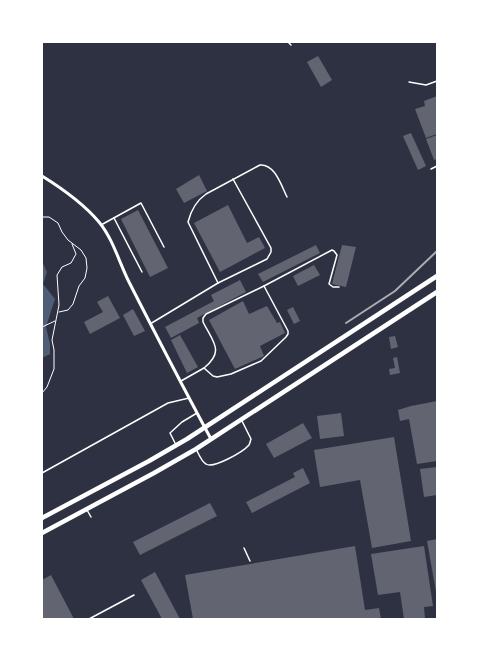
<svg xmlns="http://www.w3.org/2000/svg" width="479" height="661" viewBox="0 0 479 661" font-family="Lora,serif">
<style>
.water{fill:#4f5d75}
.building{fill:#626471}
.lines{fill:none;stroke-linecap:round;stroke-linejoin:round}
.path{stroke:#fff;stroke-width:1}
.service{stroke:#fff;stroke-width:1.5}
.minor{stroke:#fff;stroke-width:3}
.secondary{stroke:#fff;stroke-width:4.5}
.rail{stroke:#abadb3;stroke-width:2}
</style>
<rect width="100%" height="100%" fill="#2d3142"/>
<path class="water" d="M42,261L47,272L43,284L55,299L46,327L50,344V354L42,358Z"/>
<g class="building">
<path d="M318,56L332,80L321,87L307,62Z"/>
<path d="M437,96V134L426,138L415,109L425,106L424,101Z"/>
<path d="M411,133L426,166L418,170L403,136Z"/>
<path d="M437,135V159L434,160L426,139Z"/>
<path d="M199,175L207,191L184,203L176,189Z"/>
<path d="M228,205L247,243L259,237L265,248L220,272L194,223Z"/>
<path d="M138,210L168,268L150,277L121,219Z"/>
<path d="M316,245L320,253L263,282L258,274Z"/>
<path d="M342,245L356,247L346,287L332,284Z"/>
<path d="M314,265L320,275L298,286L293,276Z"/>
<path d="M240,280L246,292L197,318L199,323L171,338L165,327L214,301L211,295Z"/>
<path d="M108,296L120,318L90,334L84,322L103,312L97,302Z"/>
<path d="M243,301L249,314L267,306L277,323L280,322L285,333L260,346L264,356L235,369L209,320Z"/>
<path d="M293,307L300,321L294,324L287,310Z"/>
<path d="M133,309L145,331L134,336L123,315Z"/>
<path d="M180,335L198,367L187,373L171,340Z"/>
<path d="M395,336L398,347L391,349L389,337Z"/>
<path d="M397,357L400,373L390,375L389,369L395,368L393,358Z"/>
<path d="M437,401V461L417,464L409,419L400,421L398,410L411,406Z"/>
<path d="M341,413L344,436L320,439L317,416Z"/>
<path d="M303,423L312,438L274,458L266,444Z"/>
<path d="M394,437L411,541L372,548L360,480L320,487L314,450Z"/>
<path d="M437,467V495L424,497L420,469Z"/>
<path d="M303,468L310,483L252,513L246,502L295,477L293,473Z"/>
<path d="M210,503L217,516L140,555L133,542Z"/>
<path d="M437,539V592H436L427,541Z"/>
<path d="M355,546L365,610L379,608L381,619H193L185,575Z"/>
<path d="M424,546L433,606L424,607L425,619H404L400,592L378,595L371,554Z"/>
<path d="M155,572L180,619H162L141,580Z"/>
<path d="M51,575L74,619H42V580Z"/>
</g>
<g class="lines">
<g class="path">
<path d="M42,217H49L58,223L62,232L68,240L81,250L86,258L87,268L85,278L79,286L73,304L68,310L59,312"/>
<path d="M42,327L55,321"/>
<path d="M42,393L47,387L54,369V350L52,340L59,305L57,275L62,267L71,263L76,254L72,244"/>
</g>
<g class="service">
<path d="M288,42L291,45"/>
<path d="M409,82L426,85L437,81"/>
<path d="M431,169L437,166"/>
<path d="M114,218L142,272"/>
<path d="M101,225L141,203L164,247"/>
<path d="M218,283L188,222C191,210 196,201 206,194L260,165C275,164 281,185 287,197"/>
<path d="M150,324L218,283L267,259L271,252V248L233,179"/>
<path d="M204,368C225,351 213,342 203,322V318L206,314L264,286L332,250L334,251L337,255L329,284L333,287H339"/>
<path d="M181,381L204,368L213,376L217,377L231,374L261,361L286,337L288,334V331L264,286"/>
<path d="M176,445L170,433L182,422L197,413"/>
<path d="M197,451C199,455 202,462 206,464C213,469 243,452 249,445C250,443 250,442 251,439L242,421"/>
<path d="M42,473L168,403L189,398"/>
<path d="M87,510L91,517"/>
<path d="M244,548L250,561"/>
<path d="M89,619L134,595"/>
</g>
<path class="minor" d="M42,176C63,189 83,203 99,222C113,239 119,262 129,282C156,335 183,387 211,439"/>
<g class="secondary">
<path d="M42,518L149,461L187,439L437,276"/>
<path d="M42,533L154,473L196,449L437,292"/>
</g>
<path class="rail" d="M346,323L395,291L437,251"/>
</g>
<rect width="479" height="661" fill="none" stroke="#ffffff" stroke-width="86"/>
</svg>
